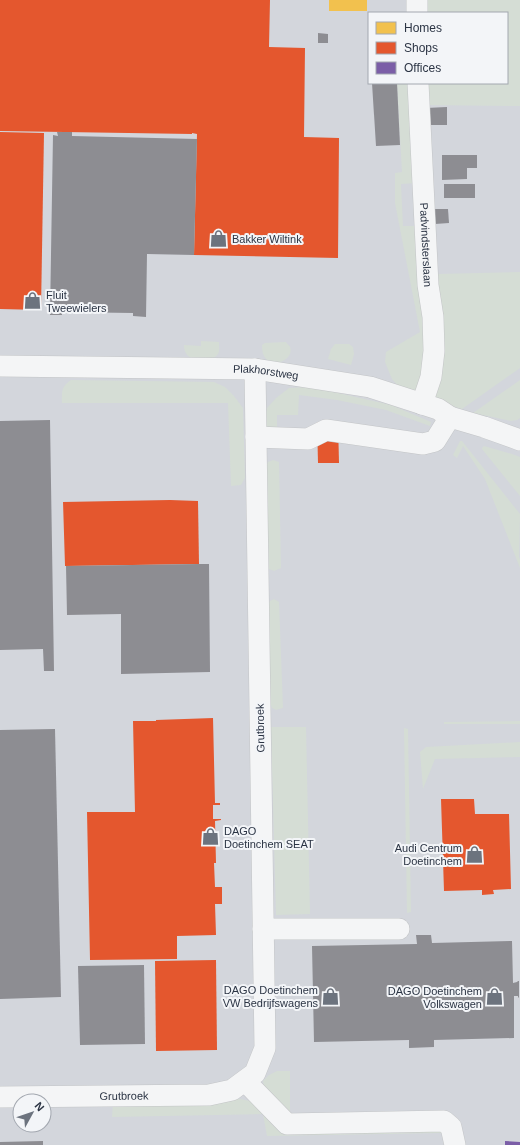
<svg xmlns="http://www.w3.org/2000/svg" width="520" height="1145" viewBox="0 0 520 1145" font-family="Helvetica,sans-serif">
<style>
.built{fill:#d3d6dc;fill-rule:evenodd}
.green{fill:#d5ddd5}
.homes{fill:#f2c14e}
.shops{fill:#e4572e}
.offices{fill:#7b5ea7}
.industry{fill:#8d8d92}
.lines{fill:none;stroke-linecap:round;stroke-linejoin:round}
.minor-casing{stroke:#c3c5c7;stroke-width:22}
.minor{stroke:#f4f5f6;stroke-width:21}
.labels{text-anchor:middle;stroke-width:4;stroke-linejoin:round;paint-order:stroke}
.poi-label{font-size:11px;fill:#2b3444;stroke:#f3f5f8;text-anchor:start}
.street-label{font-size:11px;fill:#2b3444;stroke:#f3f5f8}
</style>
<rect width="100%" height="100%" fill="#e5e7e9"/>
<path class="built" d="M0,0H520V1145H0ZM369,13H507V83H369ZM20,1101H44V1125H20Z"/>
<g class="green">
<path d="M426,0H520V106L424,105L422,83H507V13H424Z"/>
<path d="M397,83H412L417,183L401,184L403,226H421L428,364L416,391L399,387L392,379L389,372L385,362L386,352L420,332L395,203V173L402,172Z"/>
<path d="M520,272V368L462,409L439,402L436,398V392L437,274Z"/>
<path d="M201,341L219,342C219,346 220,351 218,354C210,365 183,363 184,345L201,346Z"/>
<path d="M286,342C286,343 290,346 290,347C296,362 261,374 262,345L265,343Z"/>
<path d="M335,344H349L353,347L354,354L351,365L328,359L331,349Z"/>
<path d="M71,380L214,382L225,387L234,396L243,408L245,478L241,485L231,486L228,403H62C62,391 61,387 71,380Z"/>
<path d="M520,380V418L517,420L511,421L473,413Z"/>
<path d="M306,387L338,393L391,405L431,422L430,426L386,410L337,400L299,395L298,415H277V429L271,430L265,426L264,420L267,408L276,398L289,388Z"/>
<path d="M460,441H462L520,514L519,557L520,559V568L485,479L463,446L457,458L453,455Z"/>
<path d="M484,446L512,454L520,457V496L482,449V448Z"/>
<path d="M273,460L279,462L281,568L274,571L269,569L266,564L265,468L268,462Z"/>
<path d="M274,599L279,602L283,708L276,710L272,708L270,702L267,606L270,601Z"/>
<path d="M520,721V724H444V722Z"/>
<path d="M271,727H306L310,914L276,915Z"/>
<path d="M404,728L408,729L411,912L407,913Z"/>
<path d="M520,742V757L435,759L423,789L420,752L426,747Z"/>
<path d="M277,1071H290V1114L264,1086L263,1081L269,1075Z"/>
<path d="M240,1099L250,1101L258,1105L283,1133L439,1130L442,1133L267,1136L263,1114L112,1117L113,1103Z"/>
</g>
<rect class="homes" x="329" y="0" width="38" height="11"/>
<g class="shops">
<path d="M0,0H270L269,47L305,48L304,137L339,138L338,258L194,255L197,134L192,133V134L0,131Z"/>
<path d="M0,132L44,133L41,310L0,309Z"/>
<path d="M317,422H338L339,463H318Z"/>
<path d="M170,500L198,501L199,564L65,566L63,502Z"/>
<path d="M213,718L215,803H220V805H213V819H221V820L215,821L216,863H214L215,887H222V904H215L216,935L177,936V959L90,960L87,812H135L133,721H156V720Z"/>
<path d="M441,799H474L475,814H509L511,889L493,890L494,894L482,895V890L444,891Z"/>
<path d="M216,960L217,1050L156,1051L155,961Z"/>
</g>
<path class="offices" d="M505,1141L520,1142V1145H505Z"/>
<g class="industry">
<path d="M318,33L328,34V43H318Z"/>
<path d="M372,83H397L400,145L376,146Z"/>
<path d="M447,107V125H427L426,108Z"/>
<path d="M57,132H72V136L197,139L194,255L147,254L146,317L133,316V313L62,312V315H50L53,135L58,136Z"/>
<path d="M442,155H477V168H467V179L442,180Z"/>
<rect x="444" y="184" width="31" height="14"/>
<path d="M434,209H448L449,223L435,224Z"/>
<path d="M50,420L54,671H44L43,649L0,650V421Z"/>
<path d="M199,564H209L210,672L121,674V614L67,615L66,566Z"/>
<path d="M55,729L61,997L0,999V730Z"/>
<path d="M416,935H431L432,943L512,941L513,983L517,982L518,981H519V997L518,998V996H514V1038L434,1040V1047L409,1048V1040L314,1042L312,946L417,944Z"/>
<path d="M144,965L145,1044L80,1045L78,966Z"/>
<path d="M43,1141V1145H0V1142Z"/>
</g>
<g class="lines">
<defs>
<g id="minor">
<path d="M417,0V13"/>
<path id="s1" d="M418,83L428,285L433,317L434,351L431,377L422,404"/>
<path id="s2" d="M0,366L255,369L370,387L438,409L450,417L484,427L520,440"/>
<path d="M256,437L308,439L326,430L423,444L435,441L450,417"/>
<path d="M263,929H399"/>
<path d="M245,1081L287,1124L444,1121L451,1127L455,1145"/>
<path id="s3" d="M0,1097L209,1095L232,1090L255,1073L265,1048L255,369"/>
</g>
</defs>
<use href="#minor" class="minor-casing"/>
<use href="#minor" class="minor"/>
</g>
<defs>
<symbol id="shop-bare" viewBox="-9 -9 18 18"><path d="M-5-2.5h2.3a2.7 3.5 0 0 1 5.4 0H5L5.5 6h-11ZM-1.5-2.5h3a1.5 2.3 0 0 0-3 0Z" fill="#6c737e" stroke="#f3f5f8" stroke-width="2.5" paint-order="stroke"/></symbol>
</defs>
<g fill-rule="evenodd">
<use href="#shop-bare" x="206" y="226" width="25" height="25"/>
<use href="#shop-bare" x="20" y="288" width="25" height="25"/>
<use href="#shop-bare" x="198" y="824" width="25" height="25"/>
<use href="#shop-bare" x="462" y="842" width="25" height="25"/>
<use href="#shop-bare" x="318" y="984" width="25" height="25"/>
<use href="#shop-bare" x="482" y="984" width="25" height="25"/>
</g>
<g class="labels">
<g class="poi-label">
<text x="232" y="243">Bakker Wiltink</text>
<text x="46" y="299">Fluit<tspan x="46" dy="13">Tweewielers</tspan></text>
<text x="224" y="835">DAGO<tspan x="224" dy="13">Doetinchem SEAT</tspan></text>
<text x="462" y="852" text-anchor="end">Audi Centrum<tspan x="462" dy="13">Doetinchem</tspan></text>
<text x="318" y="994" text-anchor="end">DAGO Doetinchem<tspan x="318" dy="13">VW Bedrijfswagens</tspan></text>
<text x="482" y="995" text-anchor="end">DAGO Doetinchem<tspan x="482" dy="13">Volkswagen</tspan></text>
</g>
<g class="street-label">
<text dy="4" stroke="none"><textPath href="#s1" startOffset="162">Padvindsterslaan</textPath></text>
<text dy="4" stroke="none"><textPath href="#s2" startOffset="266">Plakhorstweg</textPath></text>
<text transform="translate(260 728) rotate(-91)" y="4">Grutbroek</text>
<text dy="4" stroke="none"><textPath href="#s3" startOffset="124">Grutbroek</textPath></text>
</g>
</g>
<rect x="368" y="12" width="140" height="72" fill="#f3f5f8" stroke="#a3a8b0"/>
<rect x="376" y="22" width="20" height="12" fill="#f2c14e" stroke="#a3a8b0"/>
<text x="404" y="32" font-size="12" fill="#2b3444">Homes</text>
<rect x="376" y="42" width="20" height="12" fill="#e4572e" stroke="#a3a8b0"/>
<text x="404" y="52" font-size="12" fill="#2b3444">Shops</text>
<rect x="376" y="62" width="20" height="12" fill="#7b5ea7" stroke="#a3a8b0"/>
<text x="404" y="72" font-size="12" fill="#2b3444">Offices</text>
<g transform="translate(32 1113) rotate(50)"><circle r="19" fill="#f3f5f8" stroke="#a3a8b0"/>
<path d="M0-3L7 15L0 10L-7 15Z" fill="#6c737e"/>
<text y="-6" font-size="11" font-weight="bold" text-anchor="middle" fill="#2b3444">N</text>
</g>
</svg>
